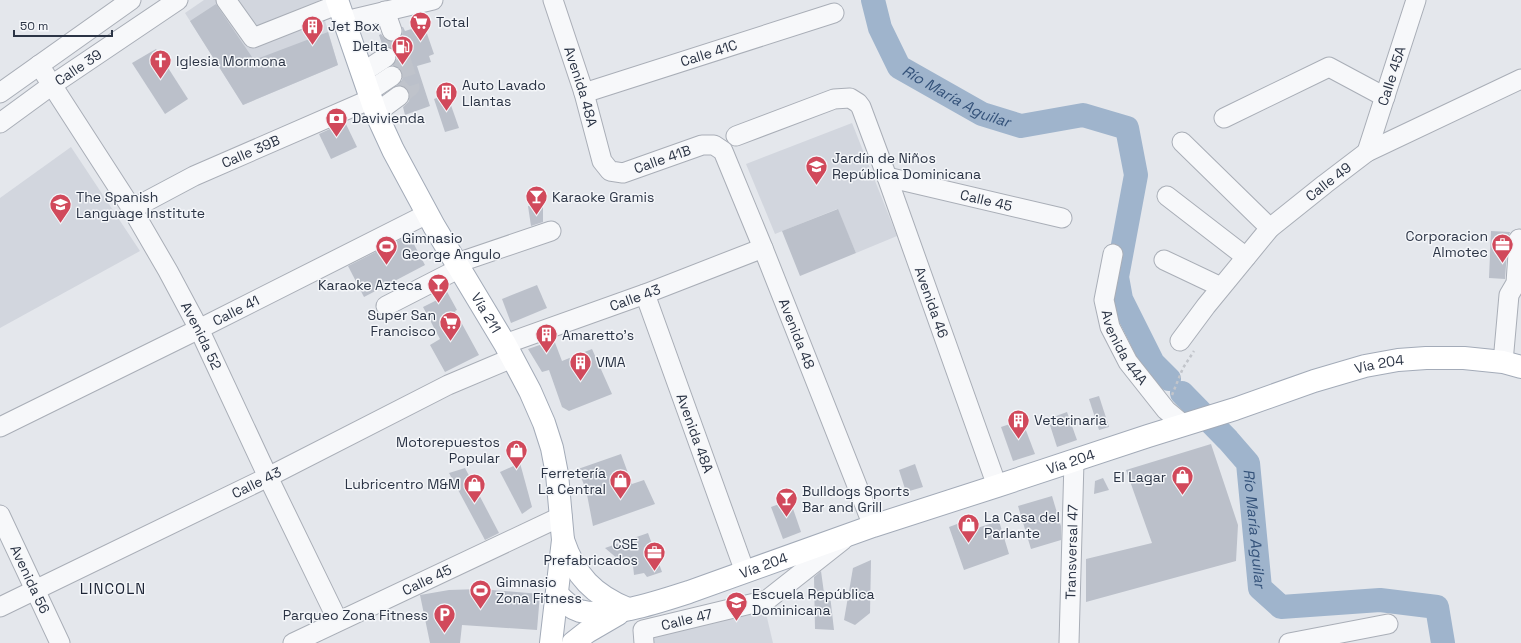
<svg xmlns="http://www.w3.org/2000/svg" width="1521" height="643" viewBox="0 0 1521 643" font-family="'Space Grotesk',sans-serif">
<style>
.built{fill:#d2d6de}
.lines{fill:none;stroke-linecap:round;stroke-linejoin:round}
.river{stroke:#9fb4cc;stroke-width:24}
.building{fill:#bbc0ca}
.minor-tunnel{stroke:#bfc3cb;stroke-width:19;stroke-dasharray:19 10;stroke-linecap:butt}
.minor-casing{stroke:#a9aeb7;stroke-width:21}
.major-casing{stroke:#a3abb8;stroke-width:24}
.path{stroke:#c2c5cb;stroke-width:2.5;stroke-dasharray:3 3;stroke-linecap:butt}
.minor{stroke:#f7f8fa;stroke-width:19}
.major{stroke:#fff;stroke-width:22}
.labels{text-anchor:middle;stroke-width:3;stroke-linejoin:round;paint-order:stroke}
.poi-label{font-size:14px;fill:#2b3445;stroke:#f4f6f9;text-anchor:start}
.street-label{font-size:14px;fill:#2b3445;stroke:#f4f6f9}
.water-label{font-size:15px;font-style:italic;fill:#34527a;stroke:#f4f6f9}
.neighbourhood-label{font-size:15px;letter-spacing:1px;fill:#1d2536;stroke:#f4f6f9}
</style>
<rect width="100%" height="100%" fill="#e4e7ec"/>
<g class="built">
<path d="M204,0H319L338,65L243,105L185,13Z"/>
<path d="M852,123L897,236L856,253L837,209L775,234L746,164Z"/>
<path d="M71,147L140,251L0,328V198Z"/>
<path d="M765,609L773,643H649L648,635Z"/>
</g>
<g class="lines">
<g class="river">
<path id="s1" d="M873,0L880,28L899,67L982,114L1021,126L1083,115L1127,128L1136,175L1117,277L1121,299L1153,363L1169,379"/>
<path id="s2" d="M1182,393L1228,440L1248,463L1260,588L1281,607L1380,600L1437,607L1443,643"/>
</g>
</g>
<g class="building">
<path d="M216,4L254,60L328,32L338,65L243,105L190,21Z"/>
<path d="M424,25L434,54L429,56L431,62L417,66L430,106L405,115L403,107L409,101L410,94L408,89L404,86L398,85L402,80L403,75L401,70L397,66L393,65L396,62L397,57L395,51L390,47H383L379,35L381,34L385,39L390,42L395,41L401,38L403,33L402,27H403L405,31Z"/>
<path d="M156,49L188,99L165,114L132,63Z"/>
<path d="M447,94L459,128L445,132L434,99Z"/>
<path d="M345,122L357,147L331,159L319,134Z"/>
<path d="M543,205V222L531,226L528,206Z"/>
<path d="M838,209L856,253L800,276L782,231Z"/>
<path d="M1491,231L1510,232L1508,238L1505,279L1489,278Z"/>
<path d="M409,235L425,265L364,297L348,266Z"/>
<path d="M537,285L547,308L511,323L502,299Z"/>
<path d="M445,288L457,310L455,311L479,355L445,372L430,345L440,339L423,307L437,300L434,294Z"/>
<path d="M554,340L562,361L592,349L612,394L569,411L562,407L549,370L542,372L528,349Z"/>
<path d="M1099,396L1109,427L1099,430L1089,399Z"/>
<path d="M1067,412L1077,440L1057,447L1048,419Z"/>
<path d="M1022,420L1035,454L1013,461L1001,427Z"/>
<path d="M1211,444L1238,525L1236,561L1086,602V559L1152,543L1126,470Z"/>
<path d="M621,454L632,484L644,480L655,504L593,526L585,484L584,485L578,469Z"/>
<path d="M520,463L532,507L522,514L500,472Z"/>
<path d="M915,464L923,487L906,492L899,470Z"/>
<path d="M465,468L499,533L485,540L449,473Z"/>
<path d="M1103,478L1109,490L1094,494L1095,481Z"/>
<path d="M1052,496L1061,526V540L1031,549L1018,506Z"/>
<path d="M790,500L801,532L783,539L771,507Z"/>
<path d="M973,518L977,528L999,521L1009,554L964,570L949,527Z"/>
<path d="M648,533L662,572L647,577L644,573L634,575L633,565L620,564L619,560L605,548Z"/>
<path d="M871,560L870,613L855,625L844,620L853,568Z"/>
<path d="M821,571L824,593L830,595L834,630L815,629L814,577Z"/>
<path d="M480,589L540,594L537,630L462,625L460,643H430L420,595L449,590Z"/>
</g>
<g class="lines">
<path class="minor-tunnel" d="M392,31L410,87L399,96"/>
<defs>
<g id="minor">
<path d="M226,0L253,38L339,4"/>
<path id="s3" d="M553,0L584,93L602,161L610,171L623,173L702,145H714L723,151L763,248L873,526"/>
<path d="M385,11L392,31"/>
<path d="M345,21L433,0"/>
<path id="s4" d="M39,65L132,209L168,271L199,329L268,477L338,621"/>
<path d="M362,73L386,57"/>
<path d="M368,92L392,76"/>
<path d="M0,93L131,0"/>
<path id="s5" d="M584,93L834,13"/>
<path d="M376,113L399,96"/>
<path d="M1224,118L1329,67L1385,97"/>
<path id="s6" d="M0,123L52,85L178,0"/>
<path id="s7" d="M736,136L834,99L850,98L858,103L861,107L887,177L997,486"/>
<path d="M1182,142L1270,228"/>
<path id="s8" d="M1367,152L1416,0"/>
<path id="s9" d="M887,177L1062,218"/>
<path d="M1167,196L1246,257"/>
<path id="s10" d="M132,209L194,176L371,99"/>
<path id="s11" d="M1113,254L1104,300L1110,327L1128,362L1166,410L1184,425"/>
<path d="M1164,260L1221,287"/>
<path d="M457,263L551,231"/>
<path id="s12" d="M645,294L745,572"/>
<path d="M386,306L460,268"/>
<path id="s13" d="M1180,341L1206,306L1270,228L1325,184L1367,152L1521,79"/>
<path id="s14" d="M505,344L645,294L763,248"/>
<path d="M1503,362L1509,295L1516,283L1519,239"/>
<path id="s15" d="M0,427L199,329L427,214"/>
<path id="s16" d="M0,515L60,643"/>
<path id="s17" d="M0,607L268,477L448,385L512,358"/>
<path id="s18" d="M293,643L562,516"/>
<path id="s19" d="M644,643L643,630L767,600L843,540"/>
<path id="s20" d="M1069,643L1074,461"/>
<path d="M1289,643L1388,624"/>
</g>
<g id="major">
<path id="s21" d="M337,0L376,113L393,150L434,226L505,344L530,391L544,423L552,448L557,474L563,540L551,643"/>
<path d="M563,540C575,576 594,595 628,609"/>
<path id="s22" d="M557,594C564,601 570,608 580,611C609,619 661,601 689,592L873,526L997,486L1148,436L1235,409L1314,381L1365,366L1398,360L1426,358H1464L1503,362L1521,367"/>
<path d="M573,643L587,632L618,614"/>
</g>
</defs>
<use href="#minor" class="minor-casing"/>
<use href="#major" class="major-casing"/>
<path class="path" d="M1172,395L1183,368L1194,351"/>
<use href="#minor" class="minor"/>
<use href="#major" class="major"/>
</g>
<defs>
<symbol id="supermarket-pin" viewBox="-11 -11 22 30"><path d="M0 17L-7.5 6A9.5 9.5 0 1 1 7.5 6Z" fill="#d1495b" stroke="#f4f6f9"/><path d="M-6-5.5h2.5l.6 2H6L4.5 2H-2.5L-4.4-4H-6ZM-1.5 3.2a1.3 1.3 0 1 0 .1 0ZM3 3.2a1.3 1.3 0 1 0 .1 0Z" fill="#fff"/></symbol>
<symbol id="building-pin" viewBox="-11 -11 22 30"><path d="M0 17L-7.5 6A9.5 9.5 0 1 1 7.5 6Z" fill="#d1495b" stroke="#f4f6f9"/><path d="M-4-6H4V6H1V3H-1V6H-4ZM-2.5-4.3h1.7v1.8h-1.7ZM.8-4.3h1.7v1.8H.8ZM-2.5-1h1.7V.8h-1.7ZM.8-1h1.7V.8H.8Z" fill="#fff"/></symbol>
<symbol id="fuel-pin" viewBox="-11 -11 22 30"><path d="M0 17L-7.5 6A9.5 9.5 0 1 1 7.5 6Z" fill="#d1495b" stroke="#f4f6f9"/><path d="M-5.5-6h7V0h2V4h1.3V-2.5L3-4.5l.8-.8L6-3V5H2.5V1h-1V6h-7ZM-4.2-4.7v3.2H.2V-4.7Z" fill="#fff"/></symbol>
<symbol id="church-pin" viewBox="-11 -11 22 30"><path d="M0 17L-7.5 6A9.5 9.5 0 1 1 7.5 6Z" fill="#d1495b" stroke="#f4f6f9"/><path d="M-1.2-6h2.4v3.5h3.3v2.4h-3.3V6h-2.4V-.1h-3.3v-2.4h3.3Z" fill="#fff"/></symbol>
<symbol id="bank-pin" viewBox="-11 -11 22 30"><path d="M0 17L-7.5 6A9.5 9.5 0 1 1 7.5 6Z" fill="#d1495b" stroke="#f4f6f9"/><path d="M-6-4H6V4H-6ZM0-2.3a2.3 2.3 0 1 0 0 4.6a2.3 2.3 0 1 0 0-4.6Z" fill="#fff"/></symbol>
<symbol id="school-pin" viewBox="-11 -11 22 30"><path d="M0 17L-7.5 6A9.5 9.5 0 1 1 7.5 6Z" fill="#d1495b" stroke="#f4f6f9"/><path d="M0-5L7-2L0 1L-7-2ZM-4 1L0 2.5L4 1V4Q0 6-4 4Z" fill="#fff"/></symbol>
<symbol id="bar-pin" viewBox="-11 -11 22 30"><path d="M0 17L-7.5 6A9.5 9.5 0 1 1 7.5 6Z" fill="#d1495b" stroke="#f4f6f9"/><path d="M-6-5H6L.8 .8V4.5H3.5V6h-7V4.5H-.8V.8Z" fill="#fff"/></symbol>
<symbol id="office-pin" viewBox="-11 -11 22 30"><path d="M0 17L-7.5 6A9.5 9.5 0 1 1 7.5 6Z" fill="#d1495b" stroke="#f4f6f9"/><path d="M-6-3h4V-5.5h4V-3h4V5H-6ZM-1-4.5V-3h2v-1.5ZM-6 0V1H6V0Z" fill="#fff"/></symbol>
<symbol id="stadium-pin" viewBox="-11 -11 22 30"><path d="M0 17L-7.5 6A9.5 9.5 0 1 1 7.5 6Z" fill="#d1495b" stroke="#f4f6f9"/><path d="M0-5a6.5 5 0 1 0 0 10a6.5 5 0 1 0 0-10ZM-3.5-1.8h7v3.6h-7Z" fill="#fff"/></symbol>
<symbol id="shop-pin" viewBox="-11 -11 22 30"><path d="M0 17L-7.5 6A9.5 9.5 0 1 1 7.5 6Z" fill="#d1495b" stroke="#f4f6f9"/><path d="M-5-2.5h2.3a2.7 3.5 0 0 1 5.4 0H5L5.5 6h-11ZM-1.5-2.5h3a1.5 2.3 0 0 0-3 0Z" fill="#fff"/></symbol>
<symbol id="parking-pin" viewBox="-11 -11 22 30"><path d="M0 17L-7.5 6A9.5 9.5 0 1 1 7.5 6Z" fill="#d1495b" stroke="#f4f6f9"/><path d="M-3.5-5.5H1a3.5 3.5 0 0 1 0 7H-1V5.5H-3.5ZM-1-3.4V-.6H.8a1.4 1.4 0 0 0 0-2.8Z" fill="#fff"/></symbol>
</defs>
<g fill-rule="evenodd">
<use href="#supermarket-pin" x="408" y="10" width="25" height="34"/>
<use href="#building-pin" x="300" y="14" width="25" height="34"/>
<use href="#fuel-pin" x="390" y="34" width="25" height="34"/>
<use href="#church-pin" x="148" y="48" width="25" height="34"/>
<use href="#building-pin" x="434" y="80" width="25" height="34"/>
<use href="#bank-pin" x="324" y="106" width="25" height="34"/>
<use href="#school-pin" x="804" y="154" width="25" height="34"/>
<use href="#bar-pin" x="524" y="184" width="25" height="34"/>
<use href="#school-pin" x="48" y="192" width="25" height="34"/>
<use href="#office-pin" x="1490" y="232" width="25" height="34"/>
<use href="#stadium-pin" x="374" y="234" width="25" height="34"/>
<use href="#bar-pin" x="426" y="272" width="25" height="34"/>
<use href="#supermarket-pin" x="438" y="310" width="25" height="34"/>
<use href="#building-pin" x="534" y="322" width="25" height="34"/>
<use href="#building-pin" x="568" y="350" width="25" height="34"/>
<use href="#building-pin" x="1006" y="408" width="25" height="34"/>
<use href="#shop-pin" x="504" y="438" width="25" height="34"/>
<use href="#shop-pin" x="1170" y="464" width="25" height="34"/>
<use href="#shop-pin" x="608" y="468" width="25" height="34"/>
<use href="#shop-pin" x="462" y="472" width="25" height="34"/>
<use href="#bar-pin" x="774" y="486" width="25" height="34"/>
<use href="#shop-pin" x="956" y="512" width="25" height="34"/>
<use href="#office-pin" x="642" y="540" width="25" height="34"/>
<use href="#stadium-pin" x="468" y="578" width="25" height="34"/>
<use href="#school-pin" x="724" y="590" width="25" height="34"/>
<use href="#parking-pin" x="432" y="602" width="25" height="34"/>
</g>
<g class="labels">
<g class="poi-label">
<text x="436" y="27">Total</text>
<text x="328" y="31">Jet Box</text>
<text x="388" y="51" text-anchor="end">Delta</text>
<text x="176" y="66">Iglesia Mormona</text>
<text x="462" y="90">Auto Lavado<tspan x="462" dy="16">Llantas</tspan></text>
<text x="352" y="123">Davivienda</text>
<text x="832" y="163">Jardín de Niños<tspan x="832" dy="16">República Dominicana</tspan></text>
<text x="76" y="202">The Spanish<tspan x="76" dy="16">Language Institute</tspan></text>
<text x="552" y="202">Karaoke Gramis</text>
<text x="1488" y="241" text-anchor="end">Corporacion<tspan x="1488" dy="16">Almotec</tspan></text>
<text x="402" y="243">Gimnasio<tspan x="402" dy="16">George Angulo</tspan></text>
<text x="422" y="290" text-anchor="end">Karaoke Azteca</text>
<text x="436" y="320" text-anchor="end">Super San<tspan x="436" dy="16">Francisco</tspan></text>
<text x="562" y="340">Amaretto's</text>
<text x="596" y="367">VMA</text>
<text x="1034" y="425">Veterinaria</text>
<text x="500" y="447" text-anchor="end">Motorepuestos<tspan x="500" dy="16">Popular</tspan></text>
<text x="606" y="478" text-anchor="end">Ferretería<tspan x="606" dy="16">La Central</tspan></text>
<text x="1166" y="482" text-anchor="end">El Lagar</text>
<text x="460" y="489" text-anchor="end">Lubricentro M&amp;M</text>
<text x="802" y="496">Bulldogs Sports<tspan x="802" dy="16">Bar and Grill</tspan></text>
<text x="984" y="522">La Casa del<tspan x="984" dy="16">Parlante</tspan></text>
<text x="638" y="549" text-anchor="end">CSE<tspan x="638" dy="16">Prefabricados</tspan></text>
<text x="496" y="587">Gimnasio<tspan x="496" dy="16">Zona Fitness</tspan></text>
<text x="752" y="599">Escuela República<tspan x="752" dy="16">Dominicana</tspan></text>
<text x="428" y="620" text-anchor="end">Parqueo Zona Fitness</text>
</g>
<g class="street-label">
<text dy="5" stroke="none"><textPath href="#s5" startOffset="131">Calle 41C</textPath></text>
<text dy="5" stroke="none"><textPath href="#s6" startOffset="96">Calle 39</textPath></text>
<text dy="5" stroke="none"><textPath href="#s8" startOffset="80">Calle 45A</textPath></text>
<text dy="5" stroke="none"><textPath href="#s3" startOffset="91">Avenida 48A</textPath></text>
<text dy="5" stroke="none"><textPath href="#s10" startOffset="132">Calle 39B</textPath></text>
<text dy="5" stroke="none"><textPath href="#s3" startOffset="236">Calle 41B</textPath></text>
<text dy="5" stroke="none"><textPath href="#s13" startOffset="219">Calle 49</textPath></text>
<text dy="5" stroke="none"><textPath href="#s9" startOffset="102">Calle 45</textPath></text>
<text dy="5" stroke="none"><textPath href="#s14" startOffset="138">Calle 43</textPath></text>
<text dy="5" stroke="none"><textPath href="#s7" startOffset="343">Avenida 46</textPath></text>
<text dy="5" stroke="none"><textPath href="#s15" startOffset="263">Calle 41</textPath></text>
<text dy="5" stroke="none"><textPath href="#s21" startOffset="348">Vía 211</textPath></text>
<text dy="5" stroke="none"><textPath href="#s3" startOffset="498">Avenida 48</textPath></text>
<text dy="5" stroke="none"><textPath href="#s4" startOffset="316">Avenida 52</textPath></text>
<text dy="5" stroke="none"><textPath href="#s11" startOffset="99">Avenida 44A</textPath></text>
<text dy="5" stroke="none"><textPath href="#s22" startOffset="868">Vía 204</textPath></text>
<text dy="5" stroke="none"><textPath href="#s12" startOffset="148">Avenida 48A</textPath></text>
<text dy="5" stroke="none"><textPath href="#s22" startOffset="544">Vía 204</textPath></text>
<text dy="5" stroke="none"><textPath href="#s17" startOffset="285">Calle 43</textPath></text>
<text dy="5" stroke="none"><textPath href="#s20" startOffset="91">Transversal 47</textPath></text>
<text dy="5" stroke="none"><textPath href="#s22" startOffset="220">Vía 204</textPath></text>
<text dy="5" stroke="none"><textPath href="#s16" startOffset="71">Avenida 56</textPath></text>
<text dy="5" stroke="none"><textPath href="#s18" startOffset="148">Calle 45</textPath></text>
<text dy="5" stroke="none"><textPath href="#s19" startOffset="58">Calle 47</textPath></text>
</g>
<g class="water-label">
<text dy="5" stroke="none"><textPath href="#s1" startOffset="137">Río María Aguilar</textPath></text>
<text dy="5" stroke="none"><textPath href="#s2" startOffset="162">Río María Aguilar</textPath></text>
</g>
<g class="neighbourhood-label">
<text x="113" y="594">LINCOLN</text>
</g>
</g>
<path d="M14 30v6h98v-6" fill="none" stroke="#2b3445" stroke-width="2"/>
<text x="20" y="30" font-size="12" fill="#2b3445" stroke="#f4f6f9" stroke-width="3" paint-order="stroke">50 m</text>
</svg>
